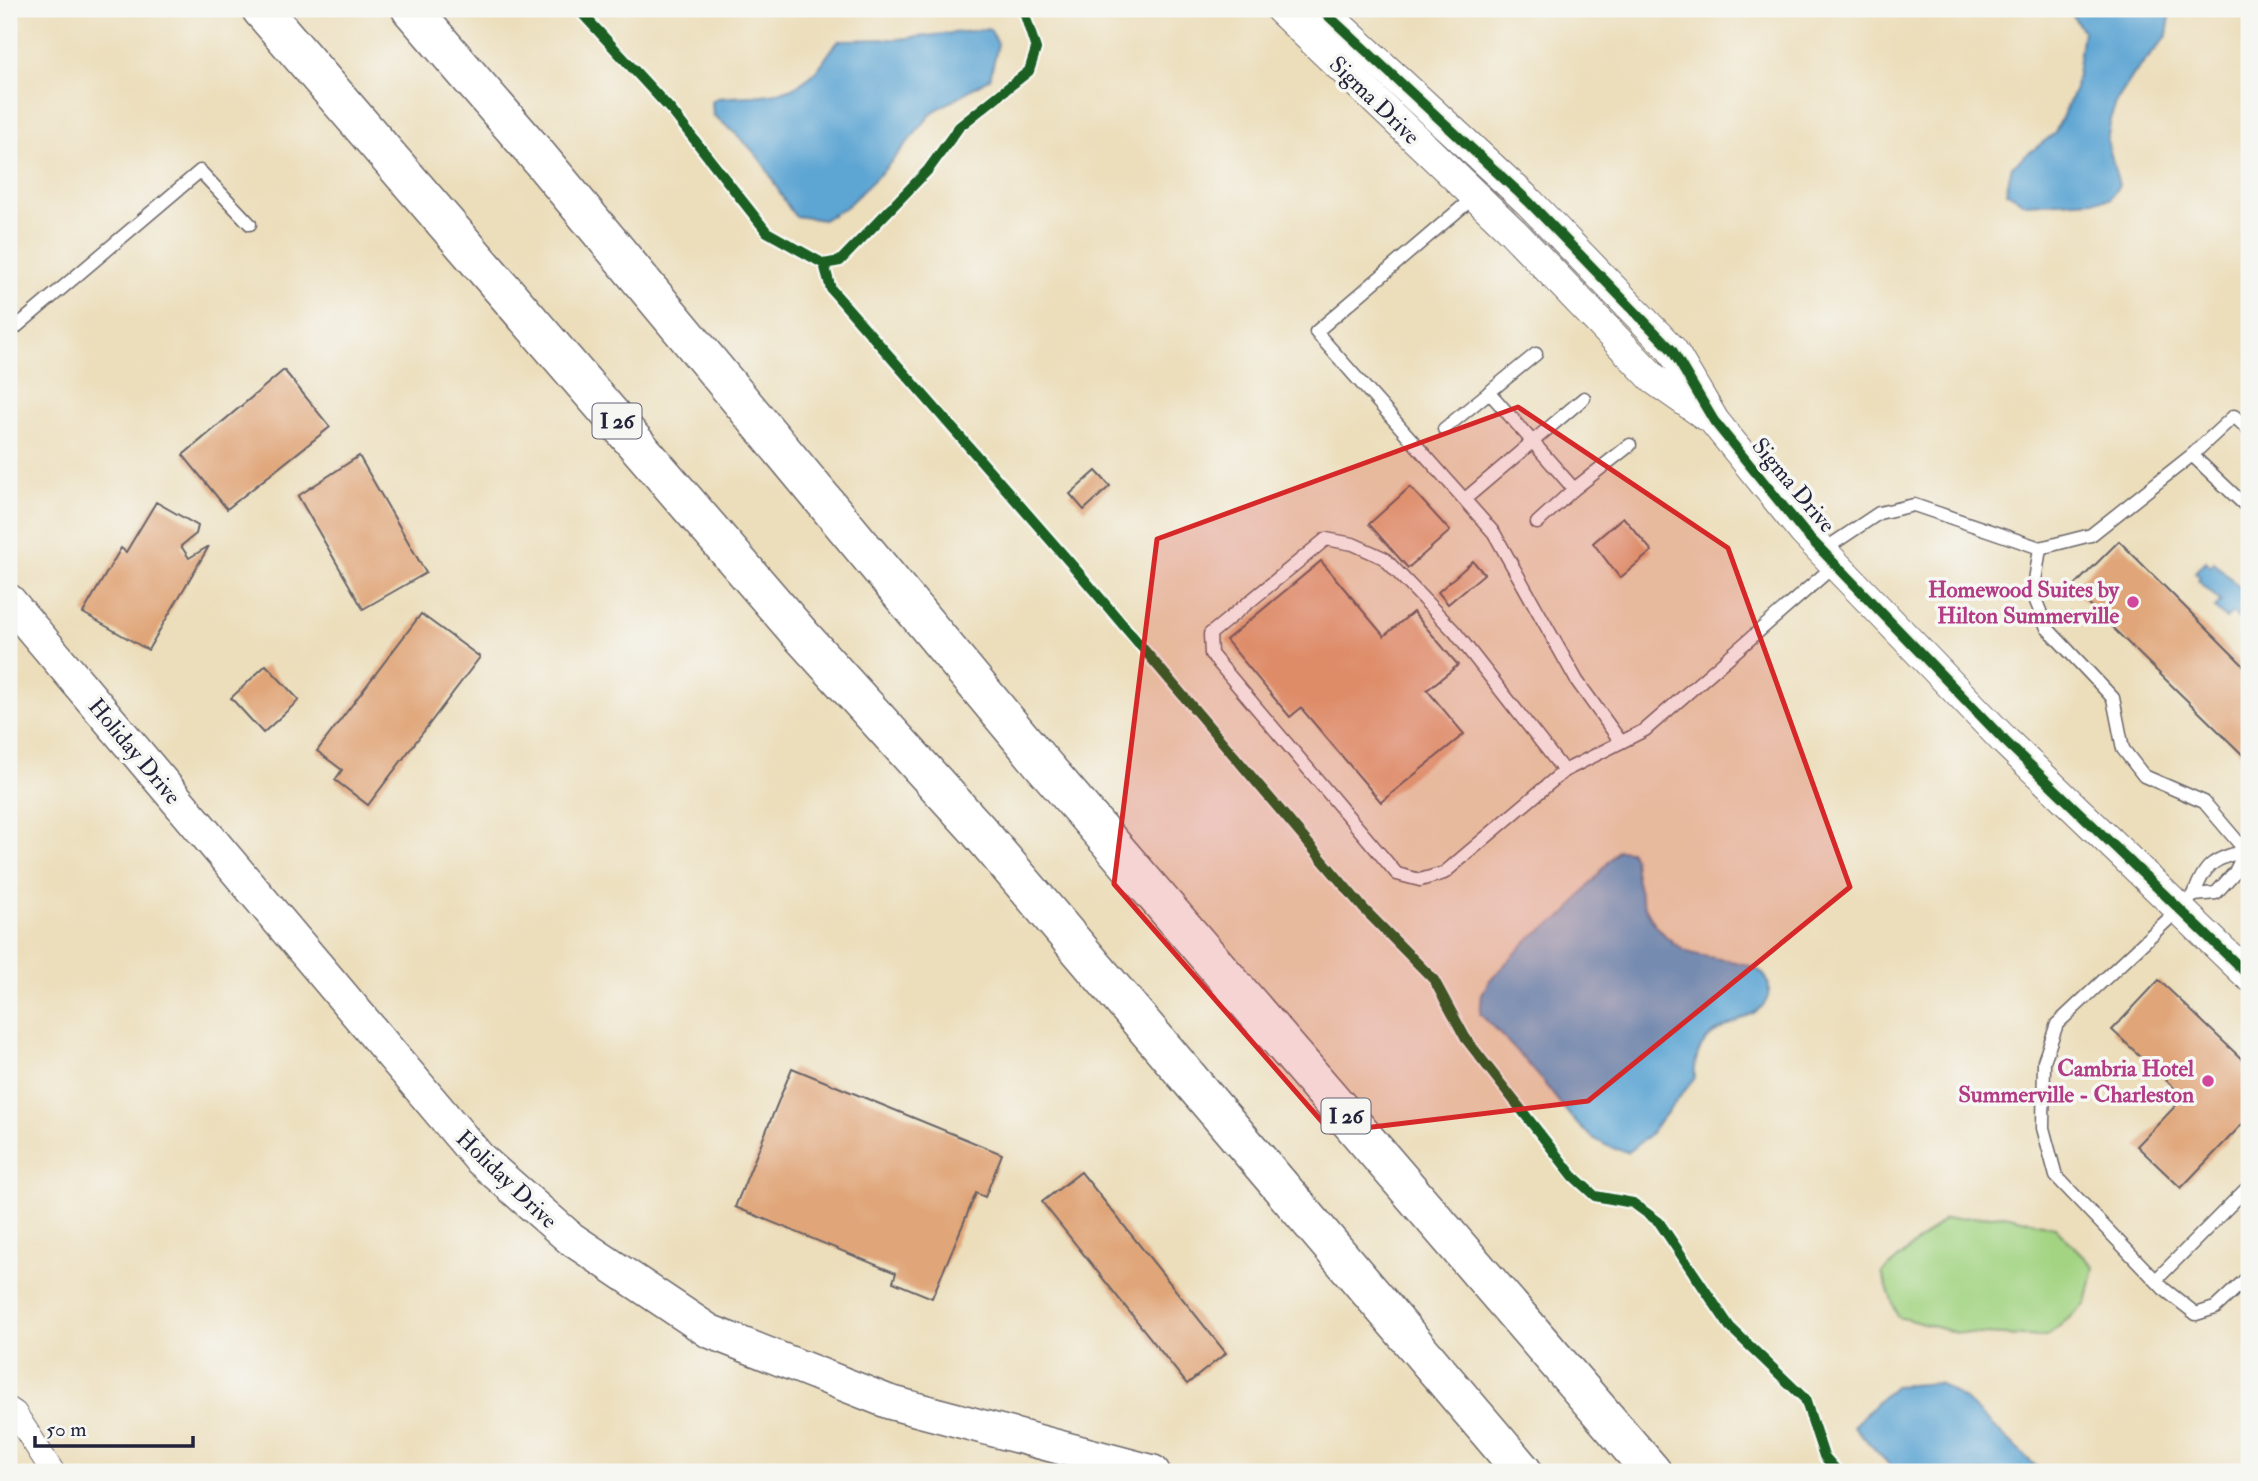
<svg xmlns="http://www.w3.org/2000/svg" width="2258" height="1481" viewBox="0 0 2258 1481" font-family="'IM FELL Double Pica',serif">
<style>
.green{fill:#a3d482;stroke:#627b5e;stroke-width:2}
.water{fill:#5da5d3;stroke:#406487;stroke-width:2}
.building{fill:#e0a578}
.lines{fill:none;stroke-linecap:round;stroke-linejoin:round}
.service-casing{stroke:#696468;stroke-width:15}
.minor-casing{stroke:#696468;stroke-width:25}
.tertiary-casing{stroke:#696468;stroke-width:32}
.secondary-casing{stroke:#696468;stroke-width:36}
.motorway-casing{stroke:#696468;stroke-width:41}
.service{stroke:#fff;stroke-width:12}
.minor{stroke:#fff;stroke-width:23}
.tertiary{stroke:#fff;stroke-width:30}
.secondary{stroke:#fff;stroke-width:33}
.motorway{stroke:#fff;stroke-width:38}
.cycleway-casing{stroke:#f6f6f2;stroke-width:15}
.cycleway{stroke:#1b5e20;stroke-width:10}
.marked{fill:#d62828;fill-opacity:0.2;stroke:#d62828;stroke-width:5;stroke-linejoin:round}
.hotel-dot{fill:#d1479c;stroke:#f6f6f2;stroke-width:2.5}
.labels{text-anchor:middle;stroke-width:7;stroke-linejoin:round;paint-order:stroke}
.shield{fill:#f6f6f2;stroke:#626272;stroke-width:2}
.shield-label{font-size:21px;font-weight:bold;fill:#22223b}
.street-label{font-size:23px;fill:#22223b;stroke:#f6f6f2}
.hotel-label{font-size:23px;font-weight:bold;fill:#b23c85;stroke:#f6f6f2;text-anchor:end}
</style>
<rect width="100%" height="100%" fill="#f6f6f2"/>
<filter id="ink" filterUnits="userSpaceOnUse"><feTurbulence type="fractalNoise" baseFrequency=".0143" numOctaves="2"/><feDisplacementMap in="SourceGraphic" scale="14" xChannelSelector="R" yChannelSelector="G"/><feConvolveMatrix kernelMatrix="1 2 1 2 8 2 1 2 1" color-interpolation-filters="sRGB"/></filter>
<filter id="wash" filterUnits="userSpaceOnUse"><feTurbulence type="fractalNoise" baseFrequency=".00686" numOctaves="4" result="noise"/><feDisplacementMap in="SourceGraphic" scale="28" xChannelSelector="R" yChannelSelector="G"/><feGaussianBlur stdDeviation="1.57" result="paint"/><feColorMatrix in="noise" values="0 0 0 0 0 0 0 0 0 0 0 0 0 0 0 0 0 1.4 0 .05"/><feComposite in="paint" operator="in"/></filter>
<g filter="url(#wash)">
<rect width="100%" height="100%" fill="#ecdebb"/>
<path class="green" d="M2005,1215L2055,1227L2094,1267L2086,1304L2046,1337L1957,1333L1898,1317L1882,1273L1944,1219Z"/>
<g class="water">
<path d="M2068,9H2171L2167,36L2134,74L2114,105L2107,140L2119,185L2110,199L2026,204L2006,192L2012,166L2055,133L2075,89L2083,31Z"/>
<path d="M990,29L998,44L990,78L933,112L885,169L846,207L823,220L795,216C782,200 775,182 764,165C750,145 732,130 713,115L712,102L717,98C754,94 787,101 816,71C825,61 830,49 840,40L898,39Z"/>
<path d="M2206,561L2211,566L2214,562L2249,597V605L2237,618L2232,613L2226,619L2215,608L2221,602L2198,580L2200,577L2195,572Z"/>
<path d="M1618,850L1630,851C1636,858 1634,867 1636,876C1641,907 1656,933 1684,950C1705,963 1778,954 1768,996C1760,1028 1690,1017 1695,1078L1649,1135L1628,1152C1585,1146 1566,1109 1540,1078C1522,1055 1501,1035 1480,1014L1482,994L1489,981L1530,938L1567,913Z"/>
<path d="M1939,1383L1965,1400L2042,1472H1896L1853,1426L1894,1386Z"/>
</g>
<g id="blocks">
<g class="building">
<path d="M284,370L330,427L227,509L183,455Z"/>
<path d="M359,456L426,573L363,609L298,496Z"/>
<path d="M1096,471L1110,486L1084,510L1070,494Z"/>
<path d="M1410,487L1450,531L1408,568L1369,524Z"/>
<path d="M156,502L198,526L196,534L181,546L189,558L209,546L148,650L83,613L121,548L126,552Z"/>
<path d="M1623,517L1652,551L1620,578L1593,543Z"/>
<path d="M2119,541L2249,671V761L2072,588Z"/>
<path d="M1321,561L1384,636L1413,612L1458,665L1427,690L1464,734L1381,802L1301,708L1290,717L1226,640Z"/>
<path d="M1473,561L1484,574L1448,604L1438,592Z"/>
<path d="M421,614L480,657L368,805L335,780L342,770L317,751Z"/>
<path d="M266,665L299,700L263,733L231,698Z"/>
<path d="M2159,980L2249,1066V1117L2181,1188L2137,1146L2184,1097L2112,1030Z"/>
<path d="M792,1068L1002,1154L985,1197L976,1193L932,1298L893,1282L896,1273L735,1207Z"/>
<path d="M1081,1172L1226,1353L1187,1384L1042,1202Z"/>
</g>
</g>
</g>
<g filter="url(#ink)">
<use href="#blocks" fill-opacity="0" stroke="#696468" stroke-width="2"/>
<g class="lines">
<defs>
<g id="service">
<path d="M1475,196L1316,332L1494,533L1577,681L1621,742"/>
<path d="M9,333L200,171L250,224"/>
<path d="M1489,392L1574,489L1537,523"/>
<path d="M1444,429L1536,354"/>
<path d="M2192,455L2234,416L2249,430"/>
<path d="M1574,489L1630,445"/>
<path d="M1465,499L1584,398"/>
<path d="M2040,548L2033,594L2047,628L2113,698L2123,749L2144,776L2204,802L2249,855"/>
<path d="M1822,551L1879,513L1914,505L2040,548L2091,535L2192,455L2249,509"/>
<path d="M1564,771L1455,632L1384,558L1353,544L1326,539L1210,634L1211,654L1397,874L1420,880L1444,873L1564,771L1645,730L1835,565"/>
<path d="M2245,851L2235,872L2216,893L2194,895C2204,864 2215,858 2245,851Z"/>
<path d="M2194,895L2057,1024L2044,1061L2043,1128L2056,1176L2164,1289L2196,1314L2215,1308L2249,1276"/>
<path d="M2156,1280L2248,1187"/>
</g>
<path id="minor" d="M9,1409L15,1413L53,1472"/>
<g id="tertiary">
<path d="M1280,9L1513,232L1655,380L1705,415"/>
<path d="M1321,9L1529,202L1672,350L1714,421L1804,532L2005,741L2249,976"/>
</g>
<path id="secondary" d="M9,601L479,1158L570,1238L709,1331L889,1402L1153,1472"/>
<g id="motorway">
<path d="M261,9L800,634L978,830L1523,1472"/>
<path d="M411,9L532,149L1039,760L1652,1472"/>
</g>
</defs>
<use href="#service" class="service-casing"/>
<use href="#minor" class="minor-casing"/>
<use href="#tertiary" class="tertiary-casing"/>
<use href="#secondary" class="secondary-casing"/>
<use href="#motorway" class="motorway-casing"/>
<use href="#service" class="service"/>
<use href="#minor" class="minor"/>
<use href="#tertiary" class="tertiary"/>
<use href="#secondary" class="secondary"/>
<use href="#motorway" class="motorway"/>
<defs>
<g id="cycleway">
<path d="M578,9L671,110L767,232L824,264L840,261L928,170L959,127L1029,71L1036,49L1023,9"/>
<path d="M1321,9L1529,202L1672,350L1714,421L1804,532L2005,741L2249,976"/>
<path d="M824,264L831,289L1073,566L1364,909L1434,980L1466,1039L1573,1176L1595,1196L1633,1203L1659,1222L1730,1327L1805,1399L1824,1456L1838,1472"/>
</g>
</defs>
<use href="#cycleway" class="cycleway-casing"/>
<use href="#cycleway" class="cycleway"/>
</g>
</g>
<path class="marked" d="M1518,407L1728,548L1850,887L1588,1101L1331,1132L1114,884L1157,539Z"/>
<g class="hotel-dot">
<circle cx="2133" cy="602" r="7"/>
<circle cx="2208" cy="1081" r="7"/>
</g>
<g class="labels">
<g class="shield">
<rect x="592.5" y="403.5" width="49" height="35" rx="5"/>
<rect x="1321.5" y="1098.5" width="49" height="35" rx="5"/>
</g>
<g class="shield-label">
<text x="617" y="428">I 26</text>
<text x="1346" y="1123">I 26</text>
</g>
<g class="street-label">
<text transform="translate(1375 100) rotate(44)" y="8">Sigma Drive</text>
<text transform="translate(1794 485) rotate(50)" y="8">Sigma Drive</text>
<text transform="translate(135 751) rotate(50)" y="8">Holiday Drive</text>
<text transform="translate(507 1179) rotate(44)" y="8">Holiday Drive</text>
</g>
<g class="hotel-label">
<text x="2119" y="597">Homewood Suites by<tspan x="2119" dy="26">Hilton Summerville</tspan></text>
<text x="2194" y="1076">Cambria Hotel<tspan x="2194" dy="26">Summerville - Charleston</tspan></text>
</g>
</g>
<rect width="2258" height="1481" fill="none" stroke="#f6f6f2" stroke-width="35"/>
<path d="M35 1436v10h158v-10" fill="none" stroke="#22223b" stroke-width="3.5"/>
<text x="46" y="1436" font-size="21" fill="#22223b" stroke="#f6f6f2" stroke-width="5" paint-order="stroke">50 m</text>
</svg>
